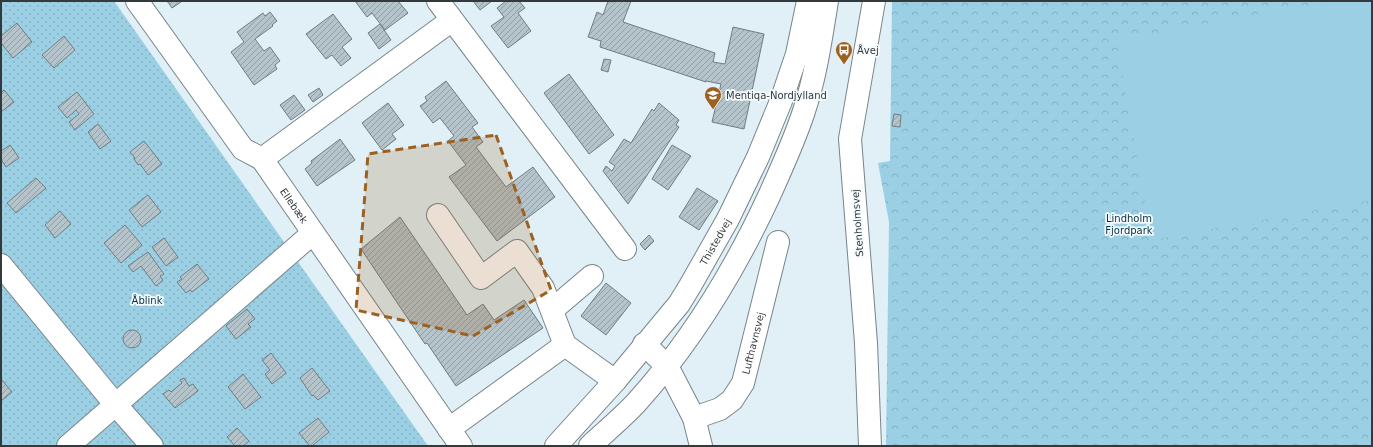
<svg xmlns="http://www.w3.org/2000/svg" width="1373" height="447" viewBox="0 0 1373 447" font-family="'DejaVu Sans',sans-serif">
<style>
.grass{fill:url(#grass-dots)}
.park{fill:url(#park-crowns)}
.pitch{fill:#9bcfe4}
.building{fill:url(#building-hatch);stroke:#6f7d83}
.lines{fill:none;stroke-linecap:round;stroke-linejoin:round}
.minor-casing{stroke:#77858b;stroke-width:24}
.major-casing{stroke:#77858b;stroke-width:24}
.minor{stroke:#fff;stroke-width:22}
.major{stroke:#fff;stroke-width:22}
.marked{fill:#9c6021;fill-opacity:0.2;stroke:#9c6021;stroke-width:3;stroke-dasharray:8 5;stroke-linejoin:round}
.labels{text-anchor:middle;stroke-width:3.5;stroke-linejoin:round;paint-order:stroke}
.poi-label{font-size:10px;fill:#343a3c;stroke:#f5fbfe;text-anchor:start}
.street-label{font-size:10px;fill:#343a3c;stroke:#f5fbfe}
.park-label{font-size:10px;fill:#023242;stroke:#f5fbfe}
</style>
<defs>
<pattern id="grass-dots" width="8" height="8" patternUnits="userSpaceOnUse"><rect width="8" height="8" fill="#9bcfe4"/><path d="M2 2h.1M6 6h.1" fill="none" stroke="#86b2c4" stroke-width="1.8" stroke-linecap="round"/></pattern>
<pattern id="park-crowns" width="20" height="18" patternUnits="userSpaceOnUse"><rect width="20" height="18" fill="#9bcfe4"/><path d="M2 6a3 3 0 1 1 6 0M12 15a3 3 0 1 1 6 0" fill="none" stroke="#86b2c4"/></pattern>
<pattern id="building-hatch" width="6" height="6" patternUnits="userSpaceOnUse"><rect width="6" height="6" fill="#b5c4ca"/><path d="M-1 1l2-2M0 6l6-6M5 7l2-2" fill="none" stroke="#94a0a5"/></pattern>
</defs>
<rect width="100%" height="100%" fill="#e0f0f6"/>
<path class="grass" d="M1,1H114L428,446H1Z"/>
<path class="park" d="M899,1H1372V446H886L889,222L878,163L890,161L892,2Z"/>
<path class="pitch" d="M1332,1H1372V200L1152,240L1116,40Z"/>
<g class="building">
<path d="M167,1H180L181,2L172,8Z"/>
<path d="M355,1H398L408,13L385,30L372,13L367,17Z"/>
<path d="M473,1H492L480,10Z"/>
<path d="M506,1H519L525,8L518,13L531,31L508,48L491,26L504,17L497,8Z"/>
<path d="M608,1L613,2V1H631L623,22L715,53L713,62L725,64L733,27L764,34L744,129L712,122L721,84L706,81V82L600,47L601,41L588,37L597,12L603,15Z"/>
<path d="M270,12L277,21L272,25L273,26L255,39L264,51L270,47L280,61L275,65L277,69L254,85L231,52L244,42L237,32L263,13L265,16Z"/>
<path d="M333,14L352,39L342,47L351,58L341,66L332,55L326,59L306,34Z"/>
<path d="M17,23L32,42L13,58L1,43V36Z"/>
<path d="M380,24L391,40L379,49L368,33Z"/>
<path d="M64,36L75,50L54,68L42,55Z"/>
<path d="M604,59L611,60L608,72L601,70Z"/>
<path d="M569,74L614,135L589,154L544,93Z"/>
<path d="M446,81L478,123L472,127L483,142L476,147L506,187L533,167L555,197L497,241L449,177L466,165L448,141L454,136L440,118L433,123L420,106L427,101L425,97Z"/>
<path d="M319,88L323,95L313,102L308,95Z"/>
<path d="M4,90L14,102L1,112V93Z"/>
<path d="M77,92L94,114L75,130L69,122L79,114L76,110L67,118L58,107Z"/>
<path d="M294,95L305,110L291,120L280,105Z"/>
<path d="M388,103L404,125L392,134L396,139L382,150L362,123Z"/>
<path d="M659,103L679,120L676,125L679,127L628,204L603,171L606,166L612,171L615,166L609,162L624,139L631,143L652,109L654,111Z"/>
<path d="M894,114L901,115L900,127L892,126Z"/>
<path d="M98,124L111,141L100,149L88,132Z"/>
<path d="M340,139L355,160L317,186L305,169L312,163L311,161Z"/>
<path d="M144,141L162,164L148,175L140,164L138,165L134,159L135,158L130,152Z"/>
<path d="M10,145L19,158L6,167L1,159V151Z"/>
<path d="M672,145L691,156L668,190L652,179Z"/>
<path d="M36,178L46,188L16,213L7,203Z"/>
<path d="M697,188L718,201L699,230L679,217Z"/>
<path d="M148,195L161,212L142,227L129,210Z"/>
<path d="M60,211L71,224L55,238L45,225Z"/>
<path d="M400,217L467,315L483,304L494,320L524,300L543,328L456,386L427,343L425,344L361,249Z"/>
<path d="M125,225L142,245L121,263L104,243Z"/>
<path d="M649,235L654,241L645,250L640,244Z"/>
<path d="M164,238L178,257L166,266L152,247Z"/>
<path d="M148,252L164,274L160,276L163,280L156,286L141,266L133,272L128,266Z"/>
<path d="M197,264L209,279L192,292L190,290L186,293L177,282L182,279L180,277Z"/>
<path d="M606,283L631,303L606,335L581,316Z"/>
<path d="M247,309L255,319L248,324L251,327L236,339L226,326Z"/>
<circle cx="132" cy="339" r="9"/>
<path d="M271,353L286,373L272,384L265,374L270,370L262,360Z"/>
<path d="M312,368L330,391L318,400L313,395L312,396L300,378Z"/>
<path d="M243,374L261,397L245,409L228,387Z"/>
<path d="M184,378L189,386L193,384L198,391L175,408L163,394L169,390L171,392L182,383L180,380Z"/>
<path d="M1,379L12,392L1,401Z"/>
<path d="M318,418L329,432L312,446H310L299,433Z"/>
<path d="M237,428L249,441L243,446H235L227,437Z"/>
</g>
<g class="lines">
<defs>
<g id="minor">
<path id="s1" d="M137,1L243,149L262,159L461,446"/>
<path d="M438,1L625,249"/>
<path d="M262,159L452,20"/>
<path d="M438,215L481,278L517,251L543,288L565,345"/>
<path d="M1,265L115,404L152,446"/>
<path d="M552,310L592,276"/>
<path d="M644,344L667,366L694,418L701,446"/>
<path id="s2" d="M694,418L720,409L732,400L743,383L778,242"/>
<path d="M449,429L565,345L615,381"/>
<path d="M68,446L313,233"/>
<path d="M870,446L866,343L850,139L874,1"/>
</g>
<g id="major">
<path id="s3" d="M556,446L615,381L679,304L690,286L728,219L758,157L781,101L797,54L808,1"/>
<path d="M590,446C605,432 622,418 636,403C692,341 735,270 770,194C782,167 795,139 804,111C816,75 821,38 827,1"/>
</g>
</defs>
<use href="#minor" class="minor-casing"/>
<use href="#major" class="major-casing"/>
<use href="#minor" class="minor"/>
<use href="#major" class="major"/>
</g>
<path class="marked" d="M496,135L551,290L473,336L356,310L368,154Z"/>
<defs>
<symbol id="bus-pin" viewBox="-11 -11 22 30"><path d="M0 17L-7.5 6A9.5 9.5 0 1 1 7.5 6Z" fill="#9c6021" stroke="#f5fbfe"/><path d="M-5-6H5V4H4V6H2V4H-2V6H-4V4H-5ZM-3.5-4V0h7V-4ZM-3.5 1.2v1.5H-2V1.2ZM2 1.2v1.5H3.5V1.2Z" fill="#fff"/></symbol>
<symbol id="school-pin" viewBox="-11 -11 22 30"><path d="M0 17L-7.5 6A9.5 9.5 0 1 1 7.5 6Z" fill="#9c6021" stroke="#f5fbfe"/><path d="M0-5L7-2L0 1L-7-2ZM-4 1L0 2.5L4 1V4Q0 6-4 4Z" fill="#fff"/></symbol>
</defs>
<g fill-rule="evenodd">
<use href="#bus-pin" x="834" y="40" width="20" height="27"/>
<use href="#school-pin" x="703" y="85" width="20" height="27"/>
</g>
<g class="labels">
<g class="poi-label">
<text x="857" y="54">Åvej</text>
<text x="726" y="99">Mentiqa-Nordjylland</text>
</g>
<g class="street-label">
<text dy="4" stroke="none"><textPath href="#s1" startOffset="260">Ellebæk</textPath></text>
<text transform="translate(857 223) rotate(-94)" y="4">Stenholmsvej</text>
<text dy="4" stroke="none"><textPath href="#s3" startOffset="260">Thistedvej</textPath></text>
<text dy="4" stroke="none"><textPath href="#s2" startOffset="104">Lufthavnsvej</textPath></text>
</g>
<g class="park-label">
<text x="1129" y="222">Lindholm<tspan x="1129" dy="12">Fjordpark</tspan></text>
<text x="147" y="304">Åblink</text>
</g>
</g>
<rect width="1373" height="447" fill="none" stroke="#343a3c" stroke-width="4"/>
</svg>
